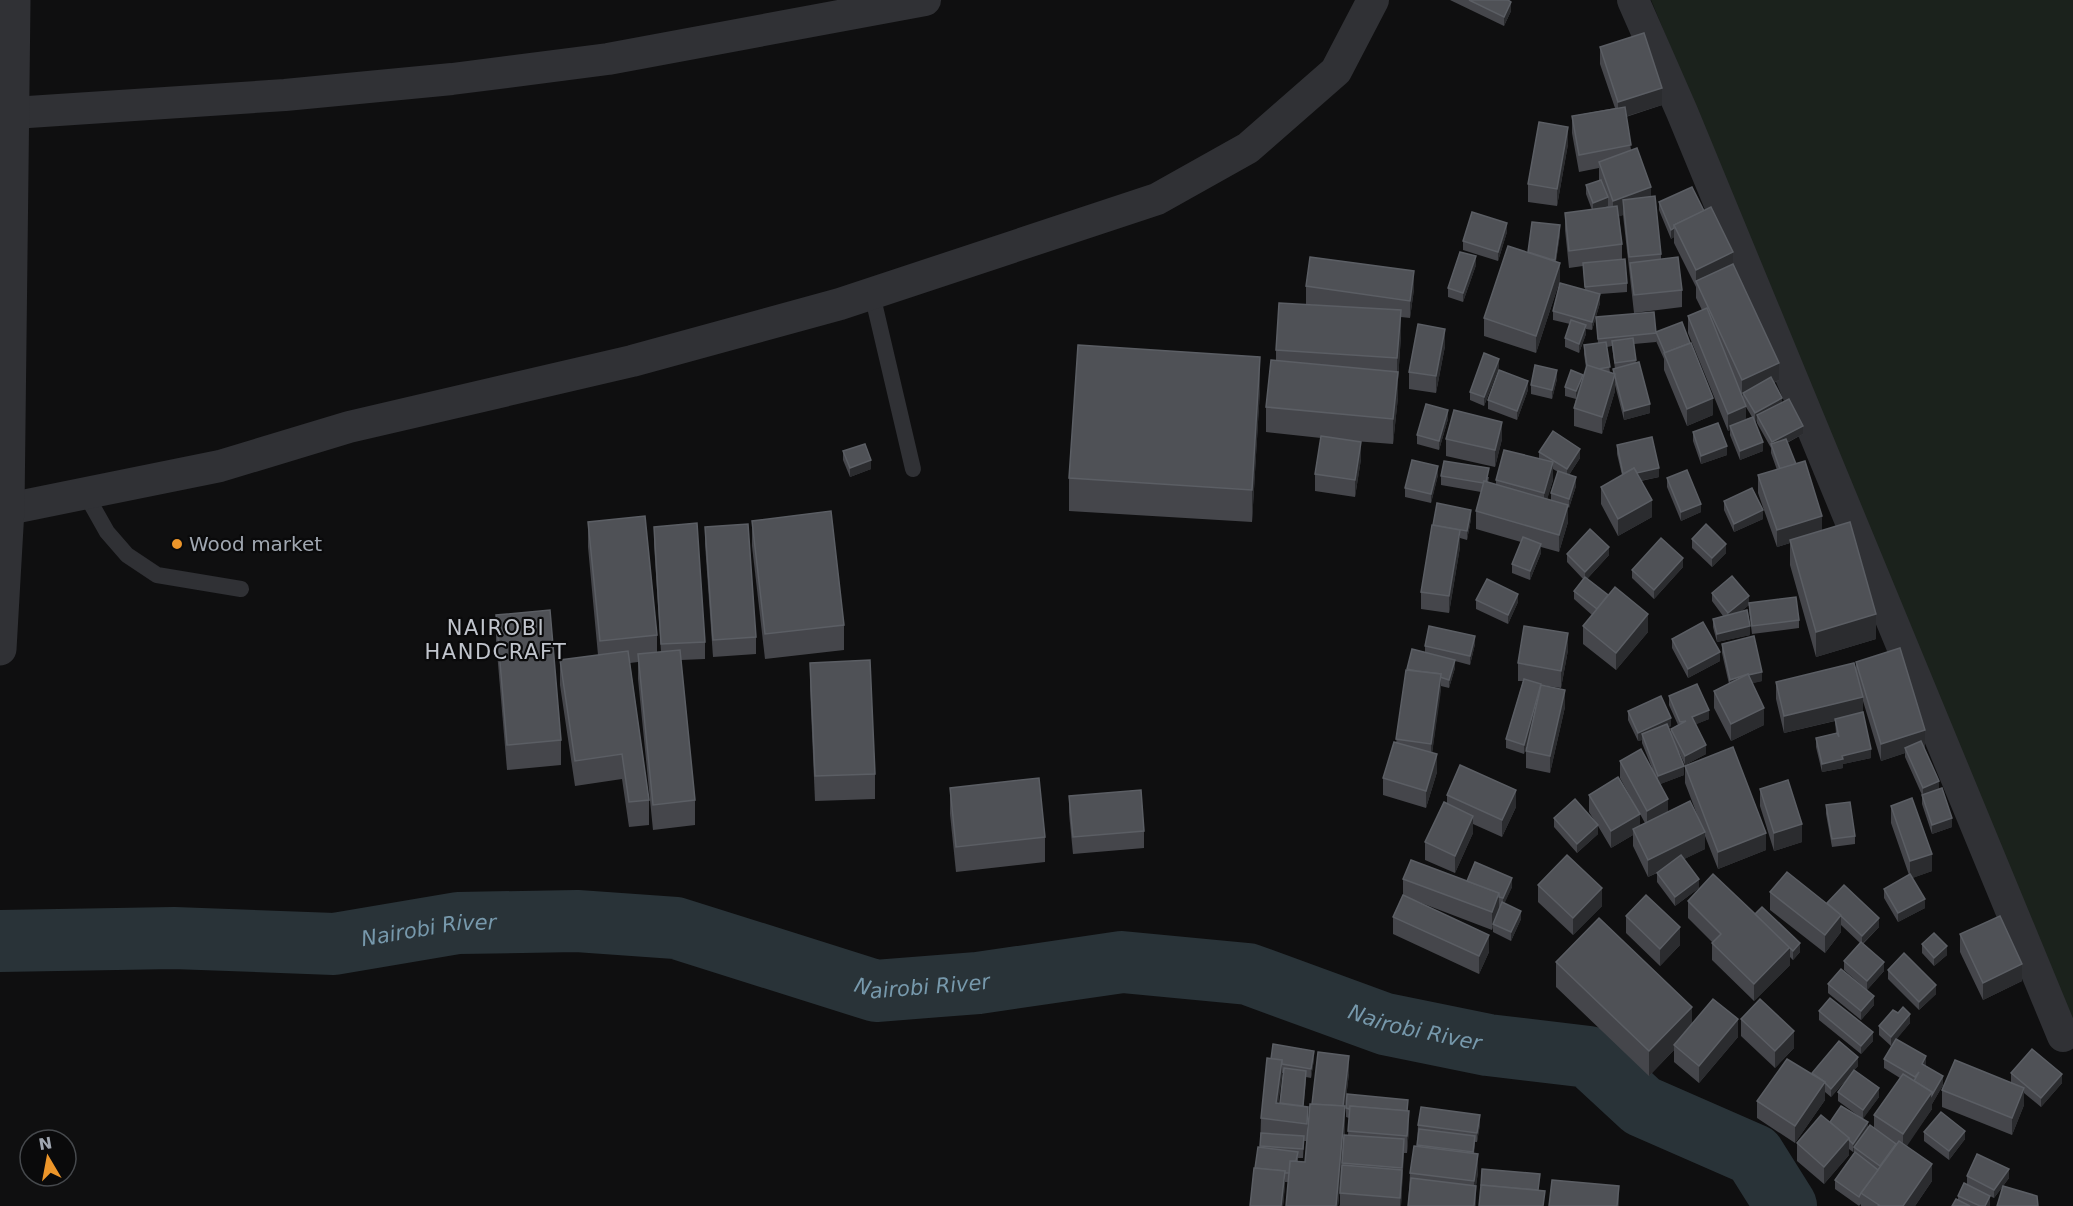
<svg xmlns="http://www.w3.org/2000/svg" width="2073" height="1206" viewBox="0 0 2073 1206" font-family="'DejaVu Sans',sans-serif">
<style>
.green{fill:#1b221c}
.lines{fill:none;stroke-linecap:round;stroke-linejoin:round}
.river{stroke:#293338;stroke-width:62}
.service{stroke:#303135;stroke-width:16}
.minor{stroke:#303135;stroke-width:32}
.tertiary{stroke:#303135;stroke-width:33}
.wall{fill:#45464b;fill-rule:evenodd}
.shaded-wall{fill:#2b2c2f}
.building{fill:#4f5156;stroke:#5b5e64;stroke-width:1.5}
.poi-dot{fill:#ed962a;stroke:#0a0a0b;stroke-width:2}
.labels{text-anchor:middle;stroke-width:4.5;stroke-linejoin:round;paint-order:stroke}
.poi-label{font-size:20px;fill:#a0a7b1;stroke:#0a0a0b;text-anchor:start}
.neighbourhood-label{font-size:21px;letter-spacing:1.5px;fill:#c1c5cd;stroke:#0a0a0b}
.water-label{font-size:21px;font-style:italic;fill:#7799ac;stroke:#0a0a0b}
</style>
<rect width="100%" height="100%" fill="#0f0f10"/>
<path class="green" d="M1651,0H2073V1025Z"/>
<g class="lines">
<path class="river" id="s1" d="M0,941L174,938L334,944L458,923L577,921L676,928L876,991L978,983L1122,962L1248,974L1385,1024L1488,1045L1589,1057L1642,1106L1754,1155L1786,1206"/>
<g class="service">
<path d="M872,294L913,469"/>
<path d="M85,493L107,532L127,555L157,575L241,589"/>
</g>
<g class="minor">
<path d="M1633,0L1682,112L2063,1036"/>
<path d="M0,111L13,113L285,95L452,79L608,59L925,0"/>
<path d="M8,509L220,466L349,427L632,361L840,304L1157,199L1248,148L1336,71L1373,0"/>
</g>
<path class="tertiary" d="M0,649L8,509L14,0"/>
</g>
<g class="wall">
<path d="M1450,0H1508L1511,11L1504,26Z"/>
<path d="M1600,47L1662,105L1626,117L1631,150L1651,197L1661,254V259L1682,290V307L1634,313L1623,215L1619,216L1622,244V259L1627,283V292L1600,294V303L1592,330L1586,329V334L1579,353L1565,347V338L1570,324L1553,320V311L1585,290L1583,266L1569,268L1565,230V213L1592,210L1586,194V185L1599,181V168L1579,172L1572,133V116L1615,108L1600,64Z"/>
<path d="M1568,144L1557,206L1528,202V184Z"/>
<path d="M1659,202L1704,211L1733,265L1779,380L1774,383L1782,402L1803,434L1787,443L1822,530L1876,639L1816,657L1790,565V543L1777,547L1758,493V475L1777,470L1771,453V448L1757,423V421L1755,422L1763,451L1740,460L1730,435V430L1728,431L1688,333V316L1702,310L1696,298V287L1674,243V237L1671,239L1659,210ZM1746,407L1752,417L1746,419Z"/>
<path d="M1507,232L1498,261L1463,250V241Z"/>
<path d="M1560,234L1556,261L1560,280L1536,353L1484,336V318L1528,252Z"/>
<path d="M1476,265L1463,302L1448,297V288Z"/>
<path d="M1306,286L1414,289L1410,318L1401,317V335L1398,380V397L1393,444L1354,441L1361,459L1355,497L1315,491V474L1321,438L1266,432V407L1276,360V350L1314,305L1306,304Z"/>
<path d="M1596,317L1656,333V342L1634,344L1636,363L1650,413L1624,420L1615,385V391L1602,434L1574,426V408L1576,399L1565,396V387L1583,378L1586,368L1584,354V345L1598,343ZM1612,346L1615,369H1613V374L1610,373L1607,347Z"/>
<path d="M1656,332L1713,415L1687,426L1664,370V359L1656,341Z"/>
<path d="M1445,346L1436,393L1409,389V372Z"/>
<path d="M1499,367L1484,406L1470,400V392Z"/>
<path d="M1557,379L1552,399L1531,394V385Z"/>
<path d="M1260,389L1252,522L1069,511V478Z"/>
<path d="M1528,390L1517,420L1488,409V400Z"/>
<path d="M1448,419L1439,450L1417,444V435Z"/>
<path d="M1693,432L1727,455L1701,464L1693,441Z"/>
<path d="M1446,439H1502L1495,467L1446,456Z"/>
<path d="M1617,445L1659,477L1641,481L1652,517L1618,536L1601,504V487L1622,475L1617,454Z"/>
<path d="M843,451L871,469L850,477L843,460Z"/>
<path d="M1539,452L1580,458L1569,475L1576,486L1569,508L1568,507V522L1559,552L1541,547V553L1530,580L1512,573V564L1521,542L1476,529V511L1481,492L1441,485V476L1489,477L1488,482L1496,485V480L1539,459ZM1553,469L1558,472L1551,493V500L1547,499L1553,480Z"/>
<path d="M1438,475L1431,503L1405,497V488Z"/>
<path d="M1667,478L1701,512L1681,521L1667,487Z"/>
<path d="M1724,501L1763,519L1734,532L1724,510Z"/>
<path d="M1437,503L1471,519L1467,540L1460,538V547L1449,613L1421,609V592Z"/>
<path d="M752,521L844,625V650L765,659L752,546Z"/>
<path d="M588,522L657,635V652H661L654,544V527L705,642V659L681,660L695,800V825L653,830L638,679V662L630,663L649,800V825L629,827L622,779L575,786L560,685V660L598,655L588,547Z"/>
<path d="M705,527L756,637V654L713,657L705,544Z"/>
<path d="M1692,539L1726,553L1712,567L1692,548Z"/>
<path d="M1567,554L1609,555L1587,579L1648,632L1616,670L1583,644V626L1592,615L1574,599V591L1583,579L1567,562Z"/>
<path d="M1683,567L1654,599L1632,578V570Z"/>
<path d="M1712,593L1749,605L1740,612L1750,635L1717,642L1713,627V619L1723,616L1712,601Z"/>
<path d="M1476,600L1518,602L1508,624L1476,609Z"/>
<path d="M1749,603L1799,620V628L1752,634L1749,611Z"/>
<path d="M496,615L561,740V765L507,770L496,640Z"/>
<path d="M1672,639L1720,661L1688,678L1672,648Z"/>
<path d="M1475,644L1470,665L1455,661V668L1449,688L1441,686L1432,753L1437,772L1426,808L1383,795V778L1396,743L1407,670L1412,649L1425,652V646Z"/>
<path d="M1722,644L1762,681L1752,683L1764,725L1731,741L1714,708V691L1729,684L1722,653Z"/>
<path d="M1568,650L1561,688L1541,685L1565,707L1550,773L1526,768V751L1532,725L1524,754L1506,748V739L1523,681H1518V663Z"/>
<path d="M1856,662L1925,747L1924,748L1952,827L1932,834L1922,804V795L1905,757V753L1881,761L1863,701V712L1871,758L1843,764V768L1822,772L1816,747V738L1836,733L1835,721L1784,733L1776,699V682L1856,669Z"/>
<path d="M810,663L875,774V799L815,801L810,688Z"/>
<path d="M1669,696L1709,719L1696,724L1706,754L1685,765L1679,752L1684,775L1660,784L1668,811L1698,817L1685,783V766L1766,850L1718,869L1705,836V849L1684,859L1699,888L1675,906L1657,882V873L1648,877L1633,846V835L1611,848L1598,826V834L1577,853L1554,827V818L1596,823L1589,812V795L1637,809L1620,778V761L1652,768L1642,743V740L1638,741L1628,720V711L1671,726L1669,727L1671,732V729L1678,725L1669,705ZM1640,814L1645,823L1640,825Z"/>
<path d="M950,788L1045,837V862L956,872L950,814Z"/>
<path d="M1760,789L1802,842L1774,851L1760,806Z"/>
<path d="M1447,795L1516,807L1502,837L1473,824V833L1455,873L1425,860V842L1447,804Z"/>
<path d="M1069,796L1144,831V848L1073,854L1069,813Z"/>
<path d="M1826,805L1855,836V844L1832,847L1826,814Z"/>
<path d="M1891,806L1932,871L1912,878L1925,908L1898,922L1884,898V889L1909,875L1891,823Z"/>
<path d="M1403,879L1467,881L1512,887L1504,903L1521,919L1511,941L1493,932V927L1492,930L1416,901L1489,952L1479,974L1393,934V917L1403,895Z"/>
<path d="M1538,885L1602,906L1573,935L1538,902Z"/>
<path d="M1770,892L1827,904L1879,927L1863,944L1884,971L1867,990L1844,970V961L1860,943L1841,925V932L1825,953L1770,910Z"/>
<path d="M1688,901L1755,914L1800,952L1793,960L1790,957V965L1754,1001L1712,960V942L1688,918Z"/>
<path d="M1626,916L1680,945L1660,966L1626,933Z"/>
<path d="M1960,934L2022,981L1983,1000L1960,952Z"/>
<path d="M1922,944L1947,955L1934,966L1922,953Z"/>
<path d="M1556,962L1692,1024L1738,1037L1699,1083L1674,1062V1050L1649,1076L1556,987Z"/>
<path d="M1888,970L1936,994L1919,1010L1888,979Z"/>
<path d="M1828,984L1874,1005L1861,1020L1828,993Z"/>
<path d="M1819,1011L1873,1041L1861,1054L1819,1020Z"/>
<path d="M1741,1019L1794,1048L1775,1068L1741,1036Z"/>
<path d="M1910,1023L1896,1039L1926,1065V1067L1943,1085L1932,1104V1109L1906,1146L1932,1181L1915,1206H1861V1204L1859,1206L1835,1189V1180L1854,1153V1151L1853,1152L1849,1149V1155L1824,1184L1797,1161V1143L1830,1122L1860,1117L1838,1101V1092L1853,1072L1831,1097L1825,1092V1100L1795,1143L1757,1118V1101L1812,1074V1073L1858,1066L1854,1070L1879,1097L1863,1118L1868,1128L1874,1127V1115L1900,1078L1884,1068V1059L1893,1044L1891,1046L1879,1035V1026Z"/>
<path d="M1267,1058L1314,1059L1311,1078L1306,1077L1303,1106L1308,1107L1307,1141H1304L1303,1158H1298V1161L1305,1162L1312,1104L1349,1073L1345,1106V1135H1348L1349,1118L1346,1117V1108L1408,1111L1409,1128L1407,1153H1404L1401,1206H1339L1340,1205V1193L1343,1160L1338,1206L1288,1182H1285L1283,1206H1250L1255,1168L1260,1147L1261,1118ZM1282,1073H1283L1280,1103H1278Z"/>
<path d="M2011,1073L2062,1083L2041,1107L2024,1093V1105L2012,1135L1942,1107V1090L2011,1082Z"/>
<path d="M1480,1124L1477,1142H1475L1474,1154L1478,1172L1476,1186V1206H1408L1410,1173L1417,1147L1418,1125Z"/>
<path d="M1924,1132L1965,1139L1949,1160L1924,1141Z"/>
<path d="M1967,1176L2009,1178L1994,1198L1990,1196V1206H1952L1958,1200V1196L1967,1185Z"/>
</g>
<g class="shaded-wall">
<path d="M1511,2V11L1504,26V17Z"/>
<path d="M1662,88V105L1618,119V102Z"/>
<path d="M1568,127V144L1557,206V189Z"/>
<path d="M1651,187V204L1623,200V215L1613,219V201Z"/>
<path d="M1608,197V206L1593,212V203Z"/>
<path d="M1507,223V232L1498,261V252Z"/>
<path d="M1560,225V234L1555,269V260Z"/>
<path d="M1674,228V237L1671,239V230Z"/>
<path d="M1733,252V269L1696,281V287V270Z"/>
<path d="M1476,256V265L1463,302V293Z"/>
<path d="M1560,263V280L1536,353V336Z"/>
<path d="M1414,271V289L1410,318V301Z"/>
<path d="M1600,294V303L1592,330V322Z"/>
<path d="M1401,310V335L1398,380V397L1393,444V419L1397,374V358Z"/>
<path d="M1586,325V334L1579,353V344Z"/>
<path d="M1445,329V346L1436,393V376Z"/>
<path d="M1260,357V389L1252,522V490Z"/>
<path d="M1499,359V367L1484,406V397Z"/>
<path d="M1779,363V380L1745,396L1743,393V396L1742,397V380Z"/>
<path d="M1557,370V379L1552,399V390Z"/>
<path d="M1615,374V391L1602,434V417Z"/>
<path d="M1583,375V383L1576,399V391Z"/>
<path d="M1528,381V390L1517,420V411Z"/>
<path d="M1713,398V415L1687,426V409Z"/>
<path d="M1782,398V407L1757,415V421L1755,422V413Z"/>
<path d="M1650,404V413L1624,420V411Z"/>
<path d="M1746,406V423L1730,426V430L1728,431V414Z"/>
<path d="M1448,410V419L1439,450V441Z"/>
<path d="M1502,422V439L1495,467V450Z"/>
<path d="M1803,426V434L1773,450L1772,442Z"/>
<path d="M1361,442V459L1355,497V480Z"/>
<path d="M1763,442V451L1740,460V451Z"/>
<path d="M1727,446V455L1701,464V456Z"/>
<path d="M1580,449V458L1567,478V469Z"/>
<path d="M871,460V469L850,477V468Z"/>
<path d="M1553,462V480L1544,510V493Z"/>
<path d="M1438,466V475L1431,503V494Z"/>
<path d="M1659,468V477L1624,484V476Z"/>
<path d="M1576,477V486L1569,508V499Z"/>
<path d="M1652,500V517L1618,536V519Z"/>
<path d="M1701,504V512L1681,521V512Z"/>
<path d="M1568,505V522L1559,552V535Z"/>
<path d="M1471,510V519L1467,540V531Z"/>
<path d="M1763,510V519L1734,532V524Z"/>
<path d="M1822,516V533L1790,540V543L1777,547V530Z"/>
<path d="M1460,530V547L1449,613V596Z"/>
<path d="M1541,544V553L1530,580V571Z"/>
<path d="M1726,544V553L1712,567V558Z"/>
<path d="M1609,547V555L1585,581V572Z"/>
<path d="M1683,558V567L1654,599V590Z"/>
<path d="M1518,594V602L1508,624V615Z"/>
<path d="M1749,596V605L1728,622V613Z"/>
<path d="M1648,614V632L1616,670V653Z"/>
<path d="M1876,614V639L1816,657V632Z"/>
<path d="M1750,626V635L1717,642V634Z"/>
<path d="M1568,633V650L1561,688V671Z"/>
<path d="M1475,636V644L1470,665V656Z"/>
<path d="M1720,652V661L1688,678V669Z"/>
<path d="M1455,660V668L1449,688V680Z"/>
<path d="M1762,672V681L1730,689V680Z"/>
<path d="M1441,674V691L1431,761V744Z"/>
<path d="M1541,684V693L1524,754V745Z"/>
<path d="M1565,690V707L1550,773V756Z"/>
<path d="M1863,697V714L1784,733V716Z"/>
<path d="M1764,708V725L1731,741V724Z"/>
<path d="M1709,710V719L1692,726V717Z"/>
<path d="M1671,718V726L1644,739L1642,734V740L1638,741V733Z"/>
<path d="M1925,730V747L1908,753L1905,748V753L1881,761V744Z"/>
<path d="M1706,745V754L1685,765V756Z"/>
<path d="M1871,749V758L1843,764V768L1822,772V764L1842,756Z"/>
<path d="M1437,754V772L1426,808V791Z"/>
<path d="M1684,766V775L1658,785V776Z"/>
<path d="M1939,781V790L1923,797V788Z"/>
<path d="M1516,790V807L1502,837V820Z"/>
<path d="M1668,799V816L1647,828V811Z"/>
<path d="M1640,814V831L1633,829V835L1611,848V831Z"/>
<path d="M1473,816V833L1455,873V856Z"/>
<path d="M1952,818V827L1932,834V825Z"/>
<path d="M1802,824V842L1774,851V833Z"/>
<path d="M1598,825V834L1577,853V844Z"/>
<path d="M1705,832V849L1648,877V860Z"/>
<path d="M1766,833V850L1718,869V852Z"/>
<path d="M1932,854V871L1910,879V861Z"/>
<path d="M1512,878V887L1503,907V898Z"/>
<path d="M1699,879V888L1675,906V897Z"/>
<path d="M1602,888V906L1573,935V918Z"/>
<path d="M1499,893V910L1493,924L1492,930V912Z"/>
<path d="M1925,899V908L1898,922V913Z"/>
<path d="M1521,911V919L1511,941V932Z"/>
<path d="M1841,915V932L1825,953V935Z"/>
<path d="M1879,918V927L1862,944V936Z"/>
<path d="M1680,927V945L1660,966V949Z"/>
<path d="M1489,935V952L1479,974V956Z"/>
<path d="M1800,943V952L1793,960V951Z"/>
<path d="M1947,946V955L1934,966V958Z"/>
<path d="M1790,947V965L1754,1001V984Z"/>
<path d="M1884,962V971L1867,990V981Z"/>
<path d="M2022,964V981L1983,1000V983Z"/>
<path d="M1936,985V994L1919,1010V1002Z"/>
<path d="M1874,996V1005L1861,1020V1011Z"/>
<path d="M1692,1007V1032L1674,1045V1050L1649,1076V1051Z"/>
<path d="M1910,1014V1023L1891,1046V1037Z"/>
<path d="M1738,1019V1037L1699,1083V1066Z"/>
<path d="M1794,1031V1048L1775,1068V1051Z"/>
<path d="M1873,1032V1041L1861,1054V1046Z"/>
<path d="M1314,1051V1059L1311,1078V1069Z"/>
<path d="M1349,1056V1073L1343,1125V1107Z"/>
<path d="M1926,1056V1065L1922,1073V1064Z"/>
<path d="M1858,1057V1066L1831,1097V1089Z"/>
<path d="M1282,1060V1077L1276,1120V1103Z"/>
<path d="M1306,1071V1080L1302,1121V1112Z"/>
<path d="M2062,1074V1083L2041,1107V1098Z"/>
<path d="M1943,1076V1085L1932,1104V1095Z"/>
<path d="M1825,1082V1100L1795,1143V1126Z"/>
<path d="M1879,1088V1097L1863,1119V1110Z"/>
<path d="M2024,1088V1105L2012,1135V1118Z"/>
<path d="M1932,1092V1109L1903,1152V1134Z"/>
<path d="M1345,1106V1132L1338,1206H1336Z"/>
<path d="M1308,1107V1124L1307,1141V1124Z"/>
<path d="M1409,1111V1128L1407,1153V1136Z"/>
<path d="M1480,1115V1124L1477,1142V1133Z"/>
<path d="M1868,1122V1130L1854,1147V1151L1853,1152V1144Z"/>
<path d="M1965,1131V1139L1949,1160V1151Z"/>
<path d="M1849,1138V1155L1824,1184V1167Z"/>
<path d="M1404,1139L1402,1187L1401,1206H1400Z"/>
<path d="M1478,1154V1172L1474,1199V1181Z"/>
<path d="M1932,1164V1181L1915,1206H1903Z"/>
<path d="M2009,1169V1178L1994,1198V1190Z"/>
<path d="M1285,1171V1188L1283,1206H1281Z"/>
<path d="M1476,1186V1206H1474Z"/>
<path d="M1619,1186V1206H1617Z"/>
<path d="M1990,1196V1206H1985Z"/>
</g>
<g class="building">
<path d="M1469,0H1508L1511,2L1504,17Z"/>
<path d="M1644,33L1662,88L1618,102L1600,47Z"/>
<path d="M1625,107L1631,145L1579,155L1572,116Z"/>
<path d="M1539,122L1568,127L1557,189L1528,184Z"/>
<path d="M1637,148L1651,187L1613,201L1599,162Z"/>
<path d="M1601,180L1608,197L1593,203L1586,185Z"/>
<path d="M1692,187L1704,211L1674,225V228L1671,230L1659,202Z"/>
<path d="M1655,196L1661,254L1629,257L1623,200Z"/>
<path d="M1617,206L1622,244L1569,251L1565,213Z"/>
<path d="M1711,207L1733,252L1696,270L1674,225Z"/>
<path d="M1472,212L1507,223L1498,252L1463,241Z"/>
<path d="M1532,222L1560,225L1555,260L1550,259L1528,252Z"/>
<path d="M1508,246L1560,263L1536,336L1484,318Z"/>
<path d="M1460,252L1476,256L1463,293L1448,288Z"/>
<path d="M1310,257L1414,271L1410,301L1306,286Z"/>
<path d="M1678,257L1682,290L1634,295L1630,263Z"/>
<path d="M1625,259L1627,283L1585,287L1583,263Z"/>
<path d="M1733,264L1779,363L1742,380L1696,281Z"/>
<path d="M1560,283L1600,294L1592,322L1553,311Z"/>
<path d="M1279,303L1401,310L1397,358L1276,350Z"/>
<path d="M1707,308L1746,406L1728,414L1688,316Z"/>
<path d="M1654,312L1656,333L1598,339L1596,317Z"/>
<path d="M1571,320L1586,325L1579,344L1565,338Z"/>
<path d="M1682,322L1690,343L1665,353L1656,332Z"/>
<path d="M1418,324L1445,329L1436,376L1409,372Z"/>
<path d="M1633,338L1636,360L1615,363L1612,341Z"/>
<path d="M1606,342L1610,367L1598,369L1587,366L1584,345Z"/>
<path d="M1691,343L1713,398L1687,409L1664,353Z"/>
<path d="M1078,345L1260,357L1252,490L1069,478Z"/>
<path d="M1484,353L1499,359L1484,397L1470,392Z"/>
<path d="M1271,360L1398,372L1393,419L1266,407Z"/>
<path d="M1639,362L1650,404L1624,411L1613,369Z"/>
<path d="M1535,365L1557,370L1552,390L1531,385Z"/>
<path d="M1587,365L1615,374L1602,417L1574,408Z"/>
<path d="M1499,370L1528,381L1517,411L1488,400Z"/>
<path d="M1571,370L1583,375L1576,391L1565,387Z"/>
<path d="M1771,377L1782,398L1755,413L1743,393Z"/>
<path d="M1789,399L1803,426L1772,442L1757,415Z"/>
<path d="M1426,404L1448,410L1439,441L1417,435Z"/>
<path d="M1454,410L1502,422L1495,450L1446,439Z"/>
<path d="M1753,417L1763,442L1740,451L1730,426Z"/>
<path d="M1718,423L1727,446L1701,456L1693,432Z"/>
<path d="M1553,431L1580,449L1567,469L1539,452Z"/>
<path d="M1321,436L1361,442L1355,480L1315,474Z"/>
<path d="M1652,437L1659,468L1637,473L1634,468L1623,474L1617,445Z"/>
<path d="M1786,439L1796,464L1780,469L1771,444Z"/>
<path d="M865,444L871,460L850,468L843,451Z"/>
<path d="M1504,450L1553,462L1544,493L1496,480Z"/>
<path d="M1412,460L1438,466L1431,494L1405,488Z"/>
<path d="M1444,461L1489,468L1486,482L1484,481L1483,483L1441,476Z"/>
<path d="M1805,461L1822,516L1777,530L1758,475Z"/>
<path d="M1634,468L1652,500L1618,519L1601,487Z"/>
<path d="M1687,470L1701,504L1681,512L1667,478Z"/>
<path d="M1558,471L1576,477L1569,499L1551,493Z"/>
<path d="M1484,481L1568,505L1559,535L1476,511Z"/>
<path d="M1752,488L1763,510L1734,524L1724,501Z"/>
<path d="M1437,503L1471,510L1467,531L1433,525Z"/>
<path d="M831,511L844,625L765,634L752,521Z"/>
<path d="M645,516L657,635L600,641L588,522Z"/>
<path d="M1850,522L1876,614L1816,632L1790,540Z"/>
<path d="M697,523L705,642L661,644L654,527Z"/>
<path d="M748,524L756,637L713,640L705,527Z"/>
<path d="M1706,524L1726,544L1712,558L1692,539Z"/>
<path d="M1432,525L1460,530L1449,596L1421,592Z"/>
<path d="M1590,529L1609,547L1585,572L1567,554Z"/>
<path d="M1523,537L1541,544L1530,571L1512,564Z"/>
<path d="M1661,538L1683,558L1654,590L1632,570Z"/>
<path d="M1732,576L1749,596L1728,613L1712,593Z"/>
<path d="M1585,577L1608,595L1597,609L1574,591Z"/>
<path d="M1487,579L1518,594L1508,615L1476,600Z"/>
<path d="M1615,587L1648,614L1616,653L1583,626Z"/>
<path d="M1796,597L1799,620L1752,626L1749,603Z"/>
<path d="M550,610L561,740L507,745L496,615Z"/>
<path d="M1747,610L1750,626L1717,634L1713,619Z"/>
<path d="M1703,622L1720,652L1688,669L1672,639Z"/>
<path d="M1429,626L1475,636L1470,656L1425,646Z"/>
<path d="M1524,626L1568,633L1561,671L1518,663Z"/>
<path d="M1754,636L1762,672L1748,675V674L1730,680L1722,644Z"/>
<path d="M1900,648L1925,730L1881,744L1856,662Z"/>
<path d="M1412,649L1455,660L1449,680L1440,677L1441,674L1417,671L1407,669Z"/>
<path d="M680,650L695,800L653,805L638,654Z"/>
<path d="M628,651L649,800L629,802L622,754L575,761L560,660Z"/>
<path d="M870,660L875,774L815,776L810,663Z"/>
<path d="M1854,663L1863,697L1784,716L1776,682Z"/>
<path d="M1406,670L1441,674L1431,744L1396,739Z"/>
<path d="M1748,674L1764,708L1731,724L1714,691Z"/>
<path d="M1524,679L1541,684L1524,745L1506,739Z"/>
<path d="M1697,684L1709,710L1692,717L1706,745L1685,756L1671,729L1686,721L1680,722L1669,696Z"/>
<path d="M1541,685L1565,690L1550,756L1526,751Z"/>
<path d="M1661,696L1671,718L1638,733L1628,711Z"/>
<path d="M1863,712L1871,749L1842,756L1843,759L1822,764L1816,738L1837,733L1839,737L1835,719Z"/>
<path d="M1667,724L1684,766L1658,776L1642,734Z"/>
<path d="M1921,741L1939,781L1923,788L1905,748Z"/>
<path d="M1394,742L1437,754L1426,791L1383,778Z"/>
<path d="M1733,747L1766,833L1718,852L1685,766Z"/>
<path d="M1641,749L1668,799L1647,811L1620,761Z"/>
<path d="M1460,765L1516,790L1502,820L1447,795Z"/>
<path d="M1618,777L1640,814L1611,831L1589,795Z"/>
<path d="M1039,778L1045,837L956,847L950,788Z"/>
<path d="M1788,780L1802,824L1774,833L1760,789Z"/>
<path d="M1942,788L1952,818L1932,825L1922,795Z"/>
<path d="M1141,790L1144,831L1073,837L1069,796Z"/>
<path d="M1912,798L1932,854L1910,861L1891,806Z"/>
<path d="M1575,799L1598,825L1577,844L1554,818Z"/>
<path d="M1690,801L1705,832L1648,860L1633,829Z"/>
<path d="M1444,802L1473,816L1455,856L1425,842Z"/>
<path d="M1850,802L1855,836L1832,839L1826,805Z"/>
<path d="M1567,855L1602,888L1573,918L1538,885Z"/>
<path d="M1681,855L1699,879L1675,897L1657,873Z"/>
<path d="M1411,860L1499,893L1492,912L1403,879Z"/>
<path d="M1475,862L1512,878L1503,898L1499,897V893L1467,881Z"/>
<path d="M1787,872L1841,915L1825,935L1770,892Z"/>
<path d="M1713,874L1790,947L1754,984L1712,943L1721,934L1688,901Z"/>
<path d="M1910,874L1925,899L1898,913L1884,889Z"/>
<path d="M1844,885L1879,918L1862,936L1841,916V915L1827,903Z"/>
<path d="M1403,895L1489,935L1479,956L1393,917Z"/>
<path d="M1646,895L1680,927L1660,949L1626,916Z"/>
<path d="M1502,902L1521,911L1511,932L1493,924Z"/>
<path d="M1762,907L1800,943L1793,951L1755,914Z"/>
<path d="M2000,916L2022,964L1983,983L1960,934Z"/>
<path d="M1599,918L1692,1007L1649,1051L1556,962Z"/>
<path d="M1934,933L1947,946L1934,958L1922,944Z"/>
<path d="M1861,942L1884,962L1867,981L1844,961Z"/>
<path d="M1904,953L1936,985L1919,1002L1888,970Z"/>
<path d="M1841,969L1874,996L1861,1011L1828,984Z"/>
<path d="M1830,998L1873,1032L1861,1046L1819,1011Z"/>
<path d="M1713,999L1738,1019L1699,1066L1674,1045Z"/>
<path d="M1760,999L1794,1031L1775,1051L1741,1019Z"/>
<path d="M1903,1007L1910,1014L1891,1037L1879,1026L1893,1010L1898,1013Z"/>
<path d="M1896,1039L1926,1056L1922,1064L1943,1076L1932,1095V1092L1914,1081L1919,1072L1915,1077L1884,1059Z"/>
<path d="M1839,1041L1858,1057L1831,1089L1825,1083V1082L1812,1073Z"/>
<path d="M1273,1044L1314,1051L1311,1069L1282,1064V1060L1271,1059Z"/>
<path d="M2032,1049L2062,1074L2041,1098L2011,1073Z"/>
<path d="M1318,1052L1349,1056L1343,1106L1312,1104Z"/>
<path d="M1267,1058L1282,1060L1276,1103L1308,1107L1307,1124L1261,1118Z"/>
<path d="M1787,1059L1825,1082L1795,1126L1757,1101Z"/>
<path d="M1955,1060L2024,1088L2012,1118L1942,1090Z"/>
<path d="M1284,1068L1306,1071L1303,1106L1280,1103Z"/>
<path d="M1854,1070L1879,1088L1863,1110L1838,1092Z"/>
<path d="M1903,1074L1932,1092L1903,1134L1874,1115Z"/>
<path d="M1347,1094L1408,1100L1407,1111L1350,1106L1349,1109L1346,1108Z"/>
<path d="M1310,1104L1345,1106L1336,1206H1286L1290,1161L1305,1162Z"/>
<path d="M1350,1106L1409,1111L1407,1136L1348,1131Z"/>
<path d="M1841,1106L1868,1122L1853,1144L1849,1140V1138L1830,1122Z"/>
<path d="M1421,1107L1480,1115L1477,1133L1418,1125Z"/>
<path d="M1941,1112L1965,1131L1949,1151L1924,1132Z"/>
<path d="M1821,1115L1849,1138L1824,1167L1797,1143Z"/>
<path d="M1870,1125L1896,1144L1880,1166L1854,1147Z"/>
<path d="M1419,1129L1475,1136L1473,1152L1417,1145Z"/>
<path d="M1261,1133L1304,1136L1303,1149L1260,1146Z"/>
<path d="M1344,1135L1404,1139L1402,1168L1342,1163Z"/>
<path d="M1899,1141L1932,1164L1903,1206H1878L1879,1205L1861,1193Z"/>
<path d="M1414,1146L1478,1154L1474,1181L1410,1173Z"/>
<path d="M1258,1147L1298,1152L1296,1161H1290L1289,1173H1285V1171L1255,1168Z"/>
<path d="M1855,1152L1878,1170L1861,1193L1859,1197L1835,1180Z"/>
<path d="M1977,1154L2009,1169L1994,1190L1967,1176Z"/>
<path d="M1342,1165L1402,1170L1400,1198L1340,1193Z"/>
<path d="M1254,1168L1285,1171L1281,1206H1250Z"/>
<path d="M1482,1169L1540,1174L1538,1190L1481,1185Z"/>
<path d="M1411,1178L1476,1186L1474,1206H1408Z"/>
<path d="M1552,1180L1619,1186L1617,1206H1549Z"/>
<path d="M1964,1183L1990,1196L1985,1206H1980L1958,1196Z"/>
<path d="M1481,1185L1545,1191L1543,1206H1479Z"/>
<path d="M2003,1186L2037,1196L2038,1206H1997Z"/>
<path d="M1956,1199L1970,1206H1952Z"/>
</g>
<circle class="poi-dot" cx="177" cy="544" r="6"/>
<g class="labels">
<g class="poi-label">
<text x="189" y="551">Wood market</text>
</g>
<g class="neighbourhood-label">
<text x="496" y="635">NAIROBI<tspan x="496" dy="24">HANDCRAFT</tspan></text>
</g>
<g class="water-label">
<text dy="7" stroke="none"><textPath href="#s1" startOffset="430">Nairobi River</textPath></text>
<text dy="7" stroke="none"><textPath href="#s1" startOffset="934">Nairobi River</textPath></text>
<text dy="7" stroke="none"><textPath href="#s1" startOffset="1438">Nairobi River</textPath></text>
</g>
</g>
<g transform="translate(48 1158) rotate(350)"><circle r="28" fill="#0a0a0b" stroke="#46494d" stroke-width="1.5"/>
<path d="M0-4.5L10 22L0 15L-10 22Z" fill="#ed962a"/>
<text y="-9" font-size="16" font-weight="bold" text-anchor="middle" fill="#a0a7b1">N</text>
</g>
</svg>
